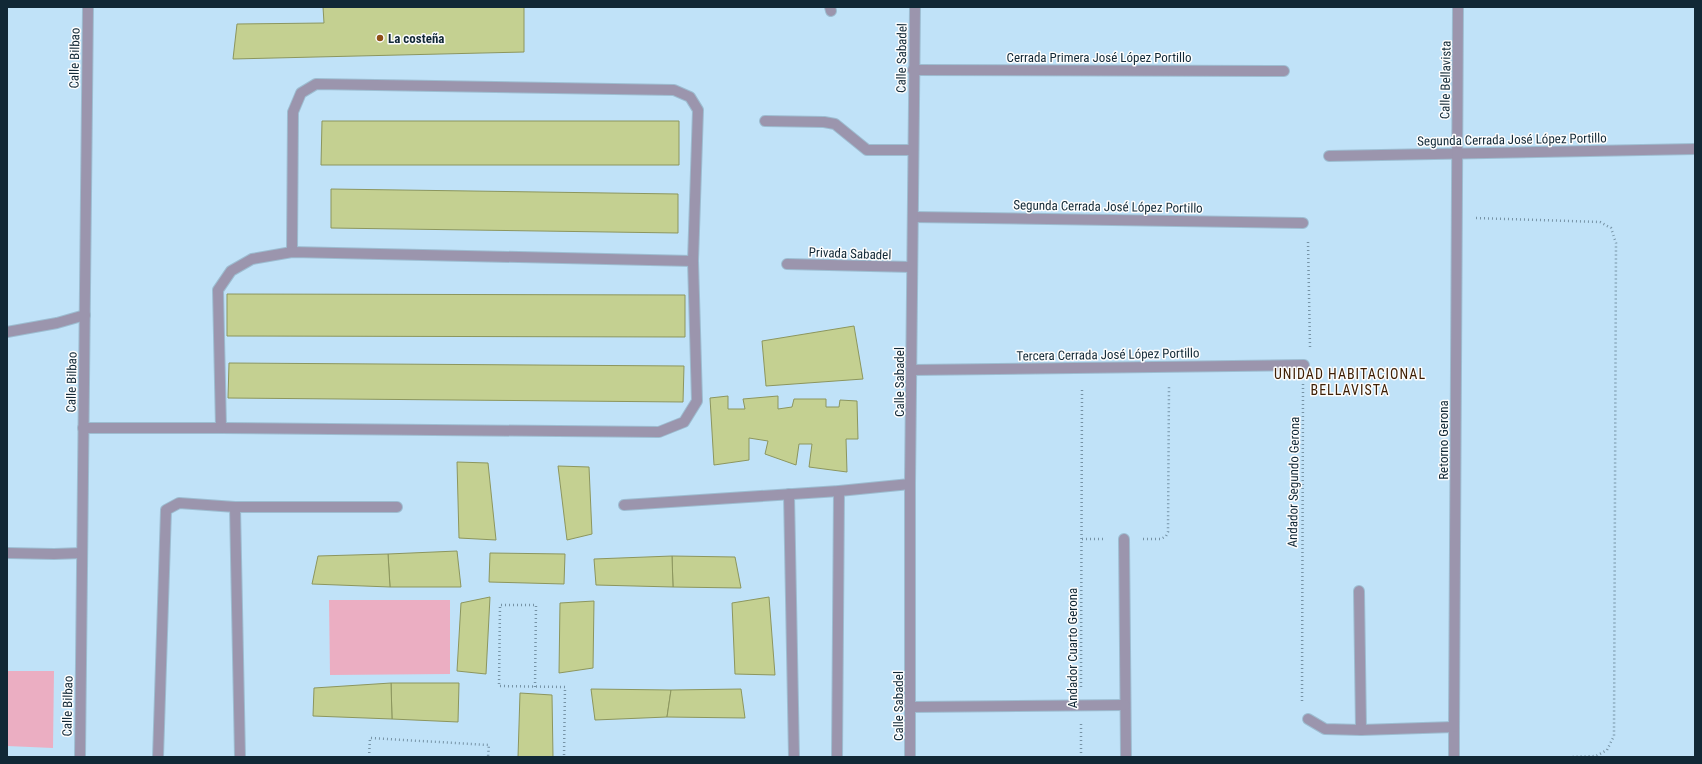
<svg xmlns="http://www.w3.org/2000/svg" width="1702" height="764" viewBox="0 0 1702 764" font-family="'Roboto Condensed',sans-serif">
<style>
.green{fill:#ebaec2}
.building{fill:#c4d091;stroke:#8c965e}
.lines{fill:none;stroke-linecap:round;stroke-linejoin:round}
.lane-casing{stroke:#9dbdd1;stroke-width:12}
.street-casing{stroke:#9dbdd1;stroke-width:12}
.path{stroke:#7693a6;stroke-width:2.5;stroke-dasharray:1 3;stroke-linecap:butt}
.lane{stroke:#9b95ad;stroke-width:10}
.street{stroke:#9b95ad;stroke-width:10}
.poi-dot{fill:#8f4f17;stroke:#fdfdfd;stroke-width:1.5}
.labels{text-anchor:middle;stroke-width:3;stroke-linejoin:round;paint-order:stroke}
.poi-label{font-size:13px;font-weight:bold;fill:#112836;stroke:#fdfdfd;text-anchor:start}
.street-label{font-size:13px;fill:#112836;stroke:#fdfdfd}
.neighbourhood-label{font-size:14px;letter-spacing:1px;fill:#3f2006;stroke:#fdfdfd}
</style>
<rect width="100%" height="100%" fill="#c0e2f8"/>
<g class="green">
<path d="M329,600H450V674L330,675Z"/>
<path d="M7,671H54L53,748L7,746Z"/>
</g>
<g class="building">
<path d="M323,7H524V52L233,59L237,24L324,23Z"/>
<path d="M322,121H679V165H321Z"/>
<path d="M331,189L678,194V233L331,228Z"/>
<path d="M227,294L685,295V337L227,336Z"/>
<path d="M854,326L863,379L766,386L762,341Z"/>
<path d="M229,363L684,366L683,402L228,398Z"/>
<path d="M728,396V409H745L743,399L778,396V409L792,407L794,399H826V407H839L840,400L857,401L858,439H846L847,472L809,467L812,444H799L796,465L765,454L768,441L749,438V460L714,465L710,398Z"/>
<path d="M457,462L488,463L496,540L459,538Z"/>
<path d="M558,466L589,467L592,534L567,540Z"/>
<path d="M457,551L461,587H390L388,554Z"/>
<path d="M490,553L565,554L564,584L489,582Z"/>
<path d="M388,554L390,587L312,584L318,556Z"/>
<path d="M672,556L735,557L741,588L673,587Z"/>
<path d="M672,556L673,587L596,585L594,559Z"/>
<path d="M490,597L486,674L457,671L461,603Z"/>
<path d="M769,597L775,675L735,674L732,603Z"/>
<path d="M594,601L593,668L559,673L560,603Z"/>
<path d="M391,683H459L458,722L392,719Z"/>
<path d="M391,683L392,719L313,716L314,688Z"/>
<path d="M591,689L671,690L667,717L595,720Z"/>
<path d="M741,689L745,718L667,717L671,690Z"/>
<path d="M520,693L552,695L553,757H518Z"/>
</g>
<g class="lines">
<defs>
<g id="lane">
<path d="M830,7L831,11"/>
<path d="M765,121L824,122L835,124L867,150H913"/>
<path d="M235,507L240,757"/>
<path d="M1124,539L1126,757"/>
<path d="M1359,591L1361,730"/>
<path d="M1308,719L1325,729L1361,730L1454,727V757"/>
<path d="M158,757L166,510L179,503L235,507H397"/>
</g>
<g id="street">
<path d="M913,70L1284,71"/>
<path d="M1329,156L1695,149"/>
<path d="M913,217L1303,223"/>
<path d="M787,264L912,267"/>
<path d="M7,332L57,323L85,315"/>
<path d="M912,370L1304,365"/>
<path d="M83,428H221L659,432L684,422L697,401L693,261L698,110L690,97L674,90L316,84L301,93L293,112L292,252"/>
<path d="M221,428L218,290L231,271L252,259L292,252L693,261"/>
<path d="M789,494L794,757"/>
<path d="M624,505L839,491L910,484"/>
<path d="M7,553L54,554L82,553"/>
<path d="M911,707L1125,705"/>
<path d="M1454,727L1458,7"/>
<path d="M80,757L88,7"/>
<path d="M837,757L839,491"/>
<path d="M910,757V484L915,7"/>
</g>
</defs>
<use href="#lane" class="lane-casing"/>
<use href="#street" class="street-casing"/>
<g class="path">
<path d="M1476,218L1600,222L1611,228L1616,243L1614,736L1607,750L1596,756L1570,757"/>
<path d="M1308,242L1310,347"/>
<path d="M1082,539H1106"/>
<path d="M1143,539H1161L1166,536L1168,532L1169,386"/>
<path d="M535,687L536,605H500L499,686L565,687L564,757"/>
<path d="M1081,687L1082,388"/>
<path d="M1302,701L1303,384"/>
<path d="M369,757L370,738L489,745L488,757"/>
<path d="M1081,757V724"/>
</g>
<use href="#lane" class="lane"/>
<use href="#street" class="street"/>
</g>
<circle class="poi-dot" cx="380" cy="38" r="4"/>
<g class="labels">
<g class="poi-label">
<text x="388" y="43">La costeña</text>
</g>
<g class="street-label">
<text x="1099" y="62">Cerrada Primera José López Portillo</text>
<text transform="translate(74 58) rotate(-89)" y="5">Calle Bilbao</text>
<text transform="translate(901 58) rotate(-89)" y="5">Calle Sabadel</text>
<text transform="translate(1445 80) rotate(-89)" y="5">Calle Bellavista</text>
<text transform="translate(1512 139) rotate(-1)" y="5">Segunda Cerrada José López Portillo</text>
<text transform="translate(1108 206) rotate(1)" y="5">Segunda Cerrada José López Portillo</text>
<text transform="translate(850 253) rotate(2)" y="5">Privada Sabadel</text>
<text transform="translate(1108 354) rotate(-1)" y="5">Tercera Cerrada José López Portillo</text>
<text transform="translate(71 382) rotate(-89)" y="5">Calle Bilbao</text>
<text transform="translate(899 382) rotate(-90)" y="5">Calle Sabadel</text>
<text transform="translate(1443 440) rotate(-90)" y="5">Retorno Gerona</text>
<text transform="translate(1293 482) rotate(-89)" y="5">Andador Segundo Gerona</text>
<text transform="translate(1072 648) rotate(-90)" y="5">Andador Cuarto Gerona</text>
<text transform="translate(67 706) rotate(-89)" y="5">Calle Bilbao</text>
<text transform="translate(898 706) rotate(-90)" y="5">Calle Sabadel</text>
</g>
<g class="neighbourhood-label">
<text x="1350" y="379">UNIDAD HABITACIONAL<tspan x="1350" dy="16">BELLAVISTA</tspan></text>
</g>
</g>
<rect width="1702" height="764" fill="none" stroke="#112836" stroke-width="16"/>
</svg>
